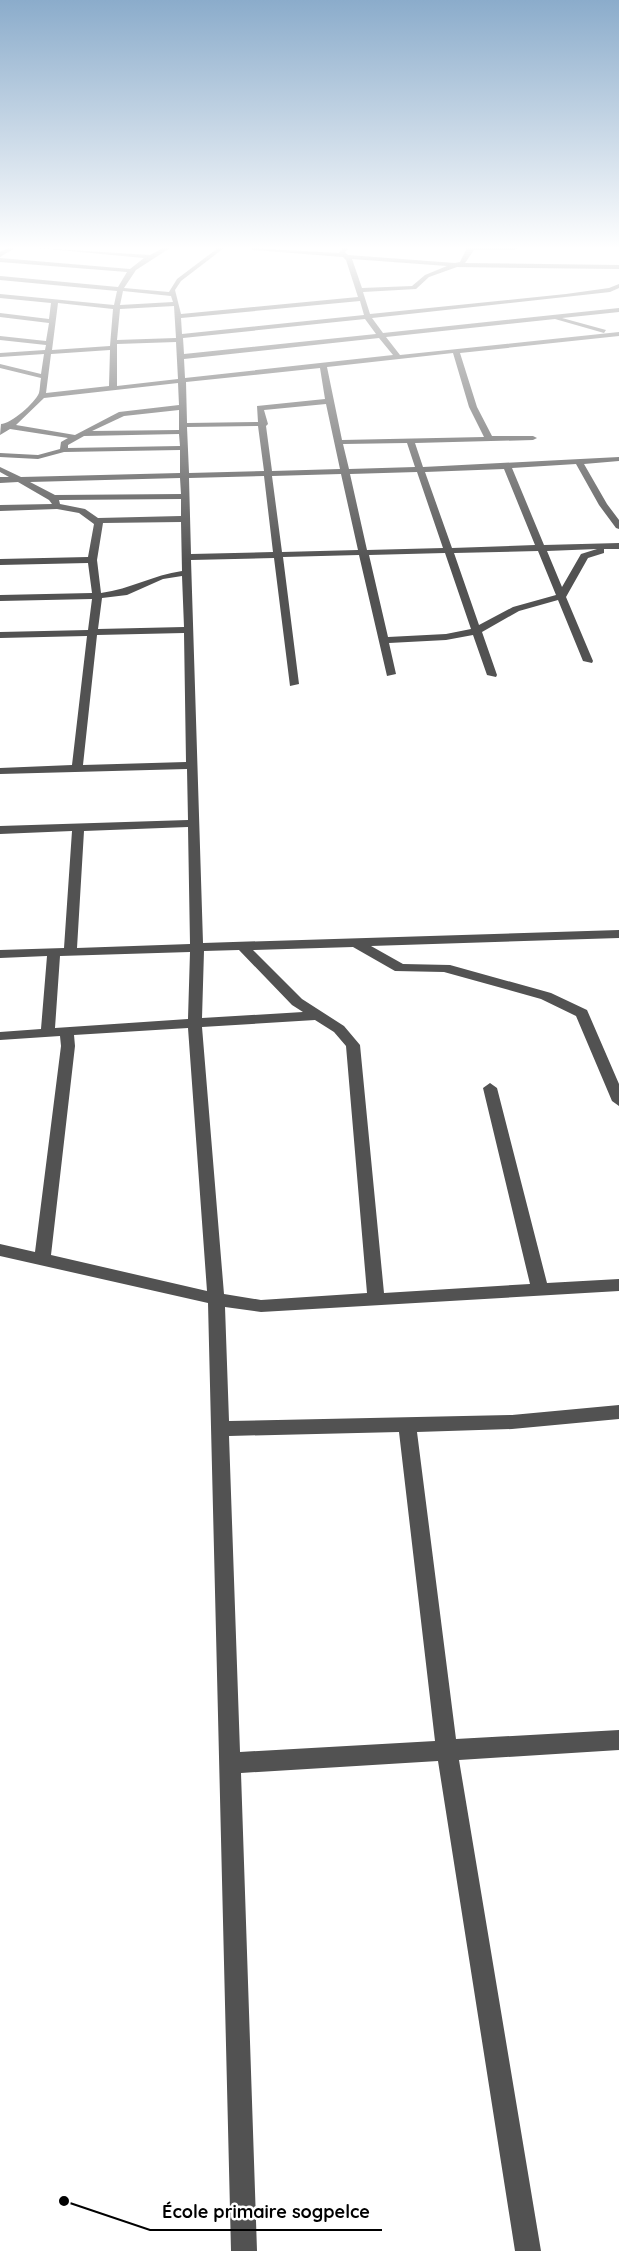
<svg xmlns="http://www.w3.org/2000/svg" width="619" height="2251" viewBox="0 0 619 2251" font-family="Quicksand,sans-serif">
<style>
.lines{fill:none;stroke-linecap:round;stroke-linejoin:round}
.minor{fill:#525252;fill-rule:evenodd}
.leader{fill:none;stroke:#000;stroke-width:2}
.callout-dot{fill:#000;stroke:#fff;stroke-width:2}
.callout-label{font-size:18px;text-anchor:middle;font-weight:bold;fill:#000;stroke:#fff;stroke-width:5;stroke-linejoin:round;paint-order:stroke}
</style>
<rect width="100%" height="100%" fill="#fff"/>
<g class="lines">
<g class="minor">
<path d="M8,248H15L0,257V252Z"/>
<path d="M38,248L150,255L163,248H170L136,270L124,288L169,292L177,279L218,248H224L181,281L175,290L181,314L358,297L346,260L343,257L253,250L250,248L339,253L343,248H349L345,252L348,255L455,263L460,262L467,248H517L514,250H474L465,263L619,265V269L457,267L429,277L416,289L363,292L370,314L566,294L609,288L619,284V288L610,292L372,318L383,333L619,308V312L562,318L606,330L604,333L555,319L386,337L400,355L619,332V336L460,353L477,407L492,436H533L537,438L533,440L415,443L423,467L619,457V461L584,464L607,504L619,520V529L616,528L599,505L576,464L512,468L544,545L619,543V549H604V553L588,558L566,597L593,661L592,663L583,661L558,600L519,611L482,632L497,675L496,677L487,675L473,635L446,640L389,643L396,674L387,676L359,555L283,557L299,684L290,686L274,558L191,560L203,943L619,930V938L371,946L403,964L450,965L551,993L587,1010L619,1084V1106L612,1101L576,1016L541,999L444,972L395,971L353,947L253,950L302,999L344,1026L360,1045L384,1293L530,1284L483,1088L490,1083L497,1088L547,1283L619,1279V1291L261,1312L225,1307L229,1421L512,1415L619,1405V1419L512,1429L417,1432L456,1739L619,1730V1750L459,1760L541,2251H515L438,1761L241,1773L257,2251H231L208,1303L0,1256V1244L35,1252L61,1046L60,1036L0,1040V1032L41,1029L47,956L0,958V950L64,948L72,831L0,834V826L188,820L187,769L0,774V768L72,765L87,636L0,638V632L88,630L92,599L0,601V595L92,593L88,563L0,565V559L88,557L94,524L79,513L57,509L0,511V505L52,504L49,500L18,482L0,483V477H9L0,472V467L21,477L180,473V450L64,452L38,459L0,457V453L38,455L60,449L61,442L68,438L10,429L0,435L1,424C11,424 35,403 39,393C40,389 40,383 41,378L0,368V364L41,374L44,354L0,357V353L45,350L46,345L0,340V336L46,341L49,323L0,317V313L49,319L51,303L0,298V294L114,305L117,291L0,280V276L118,287L127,272L0,262V258L130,269L144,258ZM352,259L447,266L425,275L412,286L362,288ZM123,291L171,296L173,302L120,305ZM360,301L364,315L182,334L181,318ZM58,303L113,309L110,346L52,350ZM174,306L176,338L117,340L120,309ZM365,319L376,334L184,354L183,338ZM379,338L393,355L185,378L184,359ZM176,342L178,379L117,386V344ZM110,350L109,386L46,393L51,354ZM453,353L469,407L484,437L342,440L327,367ZM320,368L325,399L257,406L258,422L187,423L186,382ZM178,383L179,405L119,412L75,435L16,425L44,398ZM326,404L340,469L272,471L266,426L268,424L264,410ZM179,410V430L92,431L124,416ZM258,426L264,471L189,473L187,427ZM179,434L180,446L68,448V445L84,436ZM407,443L415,467L349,469L343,444ZM504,469L535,545L452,548L425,472ZM417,472L443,548L367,550L350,474ZM341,474L358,550L282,552L272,476ZM264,476L273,552L191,554L189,478ZM180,478L181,494L55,495L30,482ZM181,499V516L98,518L85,509L60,504L59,500ZM181,522L182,571C153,575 131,589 101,593L97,560L103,523ZM597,549L581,554L562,587L547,551ZM538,551L556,595L513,607L479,625L454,553ZM445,553L471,629L446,634L388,637L369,555ZM182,576L184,627L98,629L102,598L127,595L163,579ZM184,633L186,762L83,765L97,635ZM188,827L190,944L77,948L84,831ZM239,950L292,1005L303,1012L202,1018L204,951ZM190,952L188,1019L55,1028L60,956ZM315,1020L334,1032L346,1046L367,1293L261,1300L224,1294L202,1027ZM188,1028L207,1291L51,1255L75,1046L74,1035ZM399,1432L435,1741L240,1752L229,1436Z"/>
</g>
</g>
<linearGradient id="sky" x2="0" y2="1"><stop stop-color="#8baccb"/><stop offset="0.44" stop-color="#fff"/><stop offset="1" stop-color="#fff" stop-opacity="0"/></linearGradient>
<rect width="619" height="563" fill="url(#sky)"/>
<path class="leader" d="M64 2201L150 2230H382"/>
<circle class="callout-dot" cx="64" cy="2201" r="6"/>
<g class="callout-label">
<text x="266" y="2218">École primaire sogpelce</text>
</g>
</svg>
